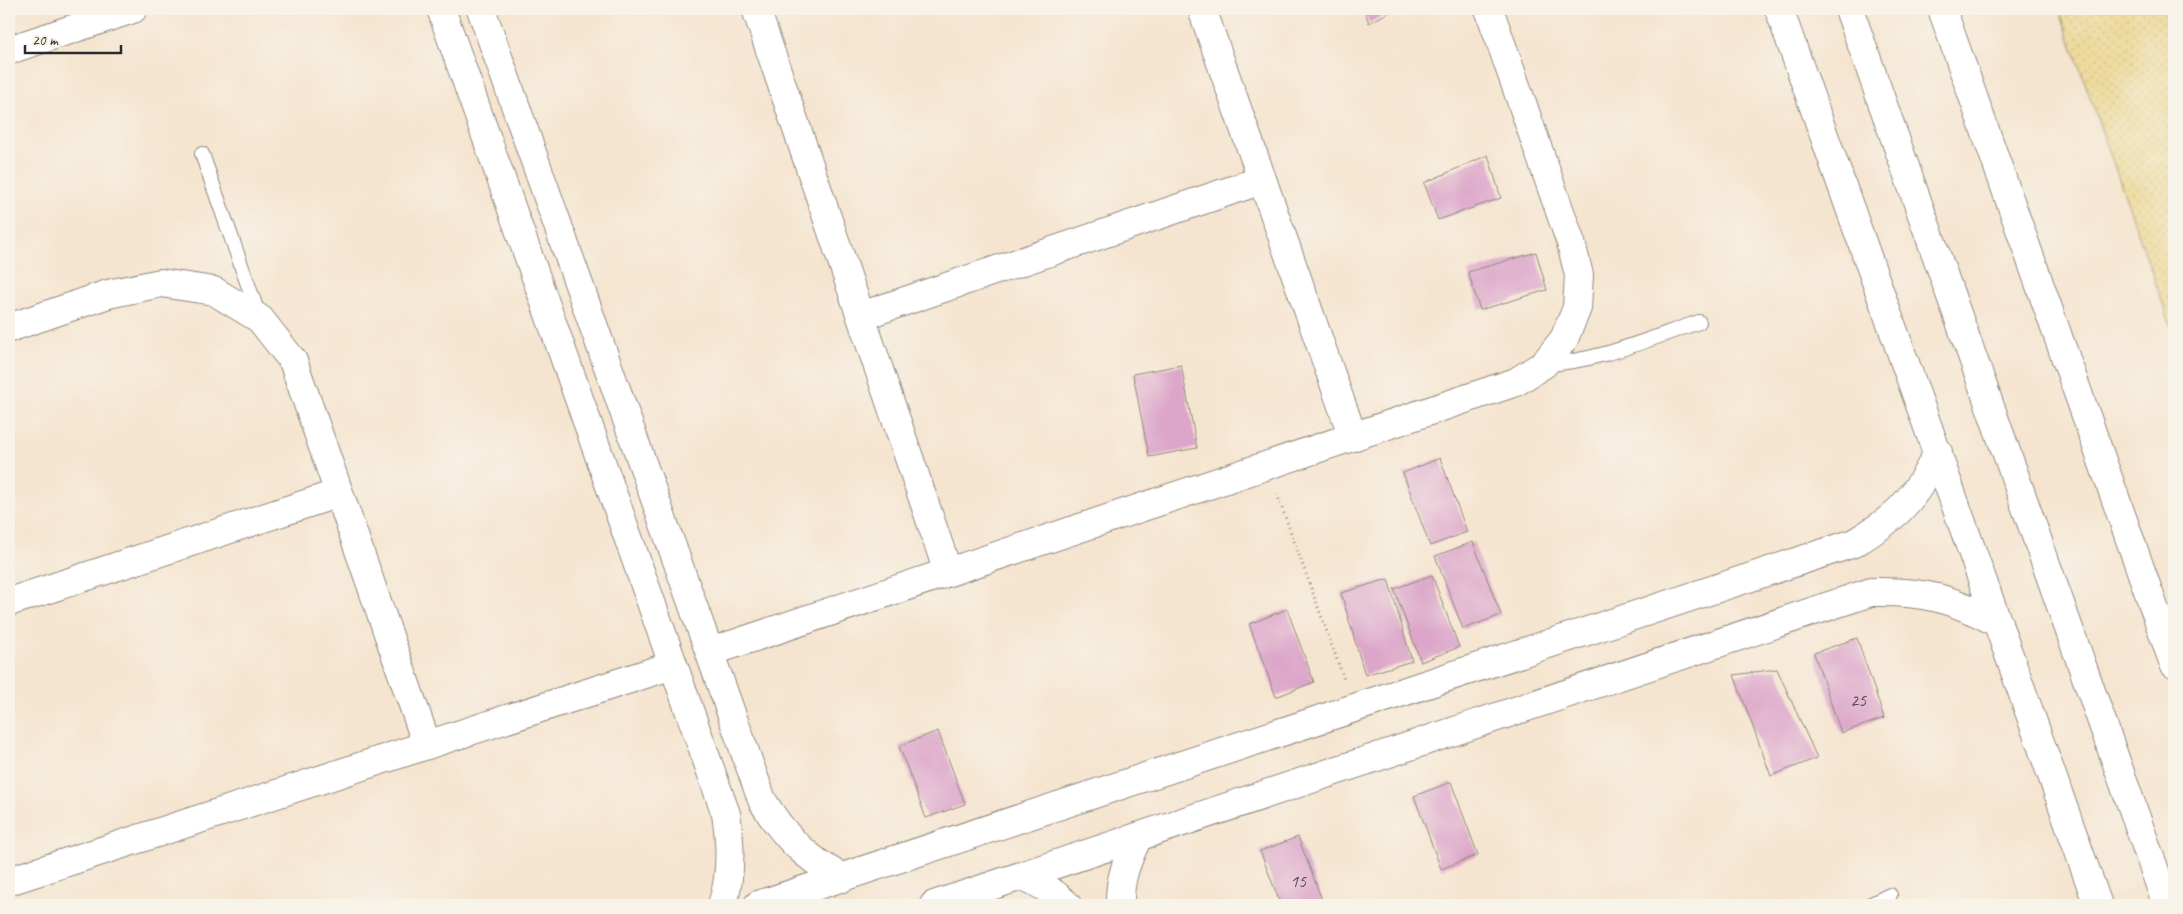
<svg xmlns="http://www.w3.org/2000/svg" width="2183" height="914" viewBox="0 0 2183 914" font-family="Caveat,sans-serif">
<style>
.sand{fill:url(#sand-dots);stroke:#8c8264}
.building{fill:#dca5c9}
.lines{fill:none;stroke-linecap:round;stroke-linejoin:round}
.service-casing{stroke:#90887d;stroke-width:16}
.minor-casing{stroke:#90887d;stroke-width:30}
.tertiary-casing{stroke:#90887d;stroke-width:30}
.path{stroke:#90887d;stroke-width:3;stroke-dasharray:1 4;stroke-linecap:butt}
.service{stroke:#fff;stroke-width:14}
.minor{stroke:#fff;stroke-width:28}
.tertiary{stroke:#fff;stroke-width:28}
.labels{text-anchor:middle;stroke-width:4.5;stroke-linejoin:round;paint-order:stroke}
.number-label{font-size:18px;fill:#574a52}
</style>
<defs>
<pattern id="sand-dots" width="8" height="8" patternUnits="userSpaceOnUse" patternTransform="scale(1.25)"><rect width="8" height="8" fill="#eeda9e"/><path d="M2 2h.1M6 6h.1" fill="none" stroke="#cb8" stroke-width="1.8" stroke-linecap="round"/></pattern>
</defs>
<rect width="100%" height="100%" fill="#f7f3e8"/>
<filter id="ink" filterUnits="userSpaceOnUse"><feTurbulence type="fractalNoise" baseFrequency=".02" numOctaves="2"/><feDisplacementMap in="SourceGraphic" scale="10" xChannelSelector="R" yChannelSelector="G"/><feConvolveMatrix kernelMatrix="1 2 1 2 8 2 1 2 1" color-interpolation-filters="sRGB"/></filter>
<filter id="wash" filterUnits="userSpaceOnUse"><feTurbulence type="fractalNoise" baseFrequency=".0096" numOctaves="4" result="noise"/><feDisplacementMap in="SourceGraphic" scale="20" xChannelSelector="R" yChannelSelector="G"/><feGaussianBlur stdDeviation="1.12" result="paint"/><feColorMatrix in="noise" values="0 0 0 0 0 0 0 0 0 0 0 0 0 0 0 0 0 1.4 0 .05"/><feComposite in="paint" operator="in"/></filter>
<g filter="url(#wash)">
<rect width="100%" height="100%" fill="#f5e4cf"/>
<path class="sand" d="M2059,9H2174V335Z"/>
<g id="blocks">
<g class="building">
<path d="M1364,9H1395L1369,23Z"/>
<path d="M1488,155L1501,198L1438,220L1424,183Z"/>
<path d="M1536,252L1547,290L1480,310L1468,272Z"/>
<path d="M1181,365L1197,448L1149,457L1133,374Z"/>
<path d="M1440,458L1467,532L1430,546L1403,473Z"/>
<path d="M1473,542L1501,615L1463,629L1435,556Z"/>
<path d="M1432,575L1459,647L1421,662L1394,589Z"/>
<path d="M1388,579L1412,661L1365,675L1341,593Z"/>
<path d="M1287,609L1314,682L1276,697L1249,624Z"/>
<path d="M1857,638L1884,718L1841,733L1814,653Z"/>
<path d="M1777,669L1817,758L1771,776L1734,675Z"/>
<path d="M938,731L965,804L926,818L899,746Z"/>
<path d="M1451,782L1478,855L1441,869L1414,796Z"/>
<path d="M1298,837L1324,905H1281L1260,851Z"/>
</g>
</g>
</g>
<g filter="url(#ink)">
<use href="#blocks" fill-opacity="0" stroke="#90887d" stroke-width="1"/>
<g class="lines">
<defs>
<g id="service">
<path d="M202,154L259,316"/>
<path d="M1544,364C1598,362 1648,339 1699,322"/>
<path d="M1869,905L1890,895"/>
</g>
<g id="minor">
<path d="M441,9L726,814C731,845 732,875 722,905"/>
<path d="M481,9L762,800C784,837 805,857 842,878"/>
<path d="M756,9L948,572"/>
<path d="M1202,9L1353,437"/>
<path d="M1779,9L2098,905"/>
<path d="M9,50L133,9"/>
<path d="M861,316L1262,180"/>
<path d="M9,328L108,294L161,283L214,291L260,319L293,361L427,745"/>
<path d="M9,602L339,493"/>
<path d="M710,652L1516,382L1544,364L1564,339L1577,308L1579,275L1571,243L1489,9"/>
<path d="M1023,876C1040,883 1054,892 1067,905"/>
<path d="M9,881L673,665"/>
<path d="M758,905L1854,543C1898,517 1915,499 1938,452"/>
<path d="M934,905L1871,592C1923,591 1952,598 1998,623"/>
<path d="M1120,905C1119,880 1127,860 1138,837"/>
</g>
<g id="tertiary">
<path d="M1849,9L2167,905"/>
<path d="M1942,9L2174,664"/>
</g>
</defs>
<use href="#service" class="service-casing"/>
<use href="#minor" class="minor-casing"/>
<use href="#tertiary" class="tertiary-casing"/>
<path class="path" d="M1277,494L1344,679"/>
<use href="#service" class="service"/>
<use href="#minor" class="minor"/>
<use href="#tertiary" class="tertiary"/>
</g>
</g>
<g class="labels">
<g class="number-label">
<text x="1858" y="706">25</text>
<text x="1298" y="887">15</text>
</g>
</g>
<rect width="2183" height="914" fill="none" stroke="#f7f3e8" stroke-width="30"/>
<path d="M25 45v8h96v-8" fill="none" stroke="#2b2b2b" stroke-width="2.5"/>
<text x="32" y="45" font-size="15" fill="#2b2b2b" stroke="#f7f3e8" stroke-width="4" paint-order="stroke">20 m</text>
</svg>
